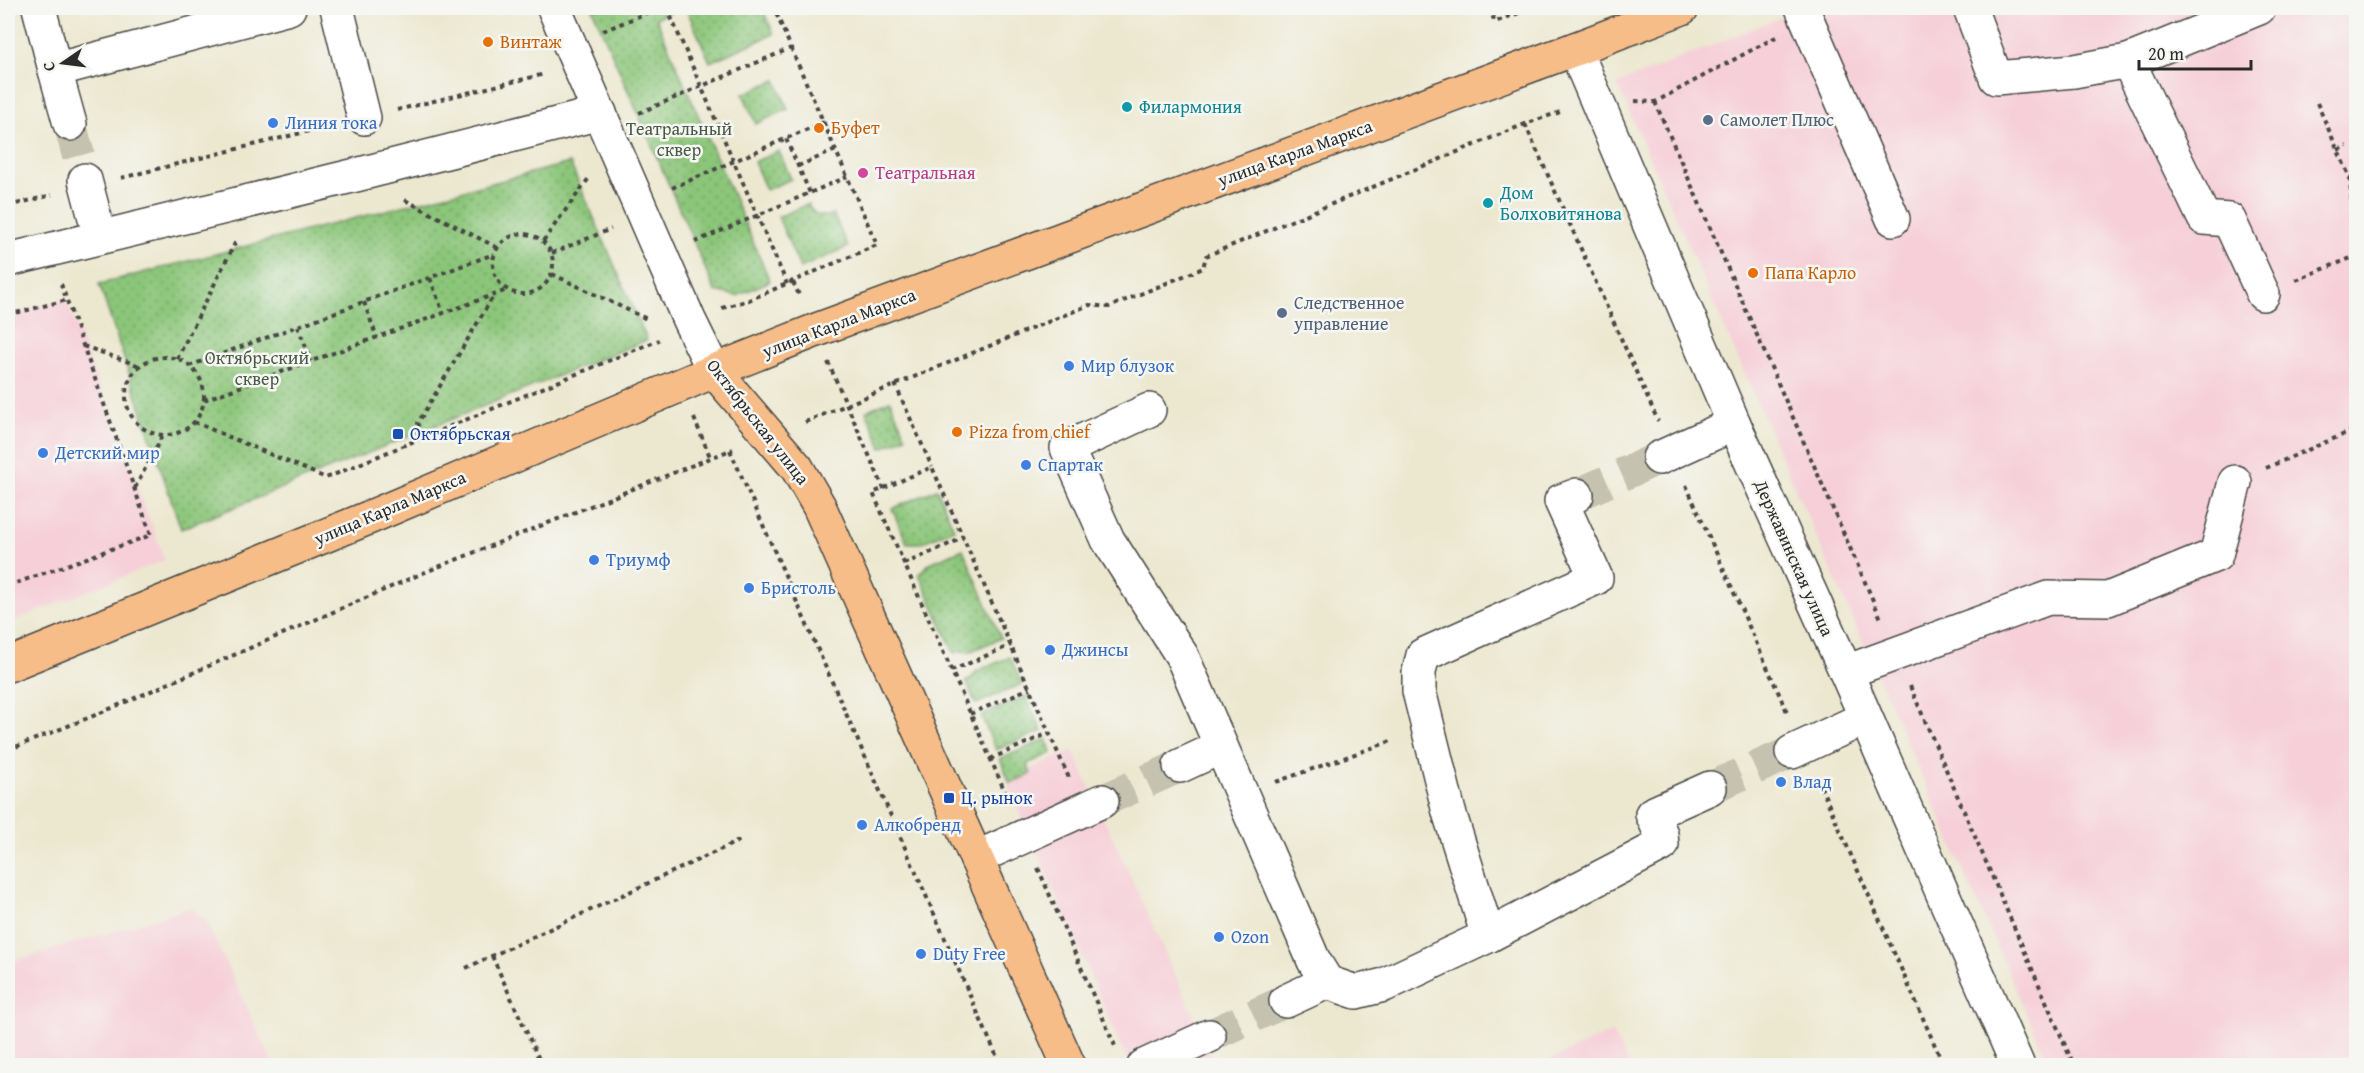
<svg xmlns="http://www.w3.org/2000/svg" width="2364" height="1073" viewBox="0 0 2364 1073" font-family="'Gentium Book Plus',serif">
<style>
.built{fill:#f6cfd8}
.grass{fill:url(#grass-dots);stroke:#5c7852;stroke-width:1.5}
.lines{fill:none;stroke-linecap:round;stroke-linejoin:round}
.minor-tunnel{stroke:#c5c2af;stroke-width:33;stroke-dasharray:33 16;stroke-linecap:butt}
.minor-casing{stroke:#484744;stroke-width:36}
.major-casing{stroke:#484744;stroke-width:36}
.path{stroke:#484744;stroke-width:4;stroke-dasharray:4.5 4.5;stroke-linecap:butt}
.minor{stroke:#fff;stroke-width:33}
.major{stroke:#f7bd88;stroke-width:33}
.food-dot{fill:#e8710a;stroke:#f6f6f2;stroke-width:2}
.culture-dot{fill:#0f9aa8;stroke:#f6f6f2;stroke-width:2}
.service-dot{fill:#5c6f8a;stroke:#f6f6f2;stroke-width:2}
.shop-dot{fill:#3f7fe0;stroke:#f6f6f2;stroke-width:2}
.hotel-dot{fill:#d1479c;stroke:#f6f6f2;stroke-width:2}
.transit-dot{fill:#1a4fb4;stroke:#f6f6f2;stroke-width:2}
.labels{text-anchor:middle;stroke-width:5;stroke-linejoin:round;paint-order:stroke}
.food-label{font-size:18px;fill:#c56008;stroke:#f6f6f2;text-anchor:start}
.culture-label{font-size:18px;fill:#0d838f;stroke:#f6f6f2;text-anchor:start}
.service-label{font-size:18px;fill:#4e5e75;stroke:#f6f6f2;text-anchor:start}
.shop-label{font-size:18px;fill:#366cbe;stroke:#f6f6f2;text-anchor:start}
.park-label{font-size:18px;fill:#485a43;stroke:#f6f6f2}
.street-label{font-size:18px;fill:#2b2b2b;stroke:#f6f6f2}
.hotel-label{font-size:18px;fill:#b23c85;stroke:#f6f6f2;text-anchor:start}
.transit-label{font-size:18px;fill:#164399;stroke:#f6f6f2;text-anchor:start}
</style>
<defs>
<pattern id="grass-dots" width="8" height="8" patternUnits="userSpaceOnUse" patternTransform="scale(1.5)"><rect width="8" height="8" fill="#8cc67a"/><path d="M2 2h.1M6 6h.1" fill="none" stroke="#73a164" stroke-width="1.8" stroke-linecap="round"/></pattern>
</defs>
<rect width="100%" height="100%" fill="#f6f6f2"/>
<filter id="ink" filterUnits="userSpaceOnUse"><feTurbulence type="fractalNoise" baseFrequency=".0167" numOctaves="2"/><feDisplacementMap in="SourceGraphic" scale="12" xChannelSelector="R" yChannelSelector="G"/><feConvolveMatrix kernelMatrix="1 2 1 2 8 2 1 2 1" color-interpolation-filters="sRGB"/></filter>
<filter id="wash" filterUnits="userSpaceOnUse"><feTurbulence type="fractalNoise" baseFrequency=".008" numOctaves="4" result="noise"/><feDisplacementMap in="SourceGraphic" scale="24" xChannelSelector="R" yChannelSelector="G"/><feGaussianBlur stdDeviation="1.35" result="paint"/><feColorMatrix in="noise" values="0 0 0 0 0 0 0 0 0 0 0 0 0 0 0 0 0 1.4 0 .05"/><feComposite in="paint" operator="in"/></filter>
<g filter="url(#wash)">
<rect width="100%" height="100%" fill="#ece8d0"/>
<g class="built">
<path d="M1803,8H2356V1065H2049L1617,84Z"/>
<path d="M66,299L165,560L8,623V316Z"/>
<path d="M1073,750L1216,1065H1129L1006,780Z"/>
<path d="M190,908L206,921L274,1065H8V963Z"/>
<path d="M1612,1032L1629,1065H1539Z"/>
</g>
<g class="grass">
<path d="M592,8H680L656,18L770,281L737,296L715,291Z"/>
<path d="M686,8H762L774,34L710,62Z"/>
<path d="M776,80L788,109L756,124L743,94Z"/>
<path d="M779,151L791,179L766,190L754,162Z"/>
<path d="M570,163L647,340L181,529L99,284Z"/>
<path d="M808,204C812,215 823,219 833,214L848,247L800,268L778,217Z"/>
<path d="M890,400L906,437L882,448L866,411Z"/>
<path d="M937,489L954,529L921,543H907L892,509Z"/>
<path d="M963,549L1001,638L969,652L960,651L954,653L919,574L930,563Z"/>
<path d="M1010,657L1022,684L976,704L966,681L970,680L977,671Z"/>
<path d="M1026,696L1042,731L996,750L981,716Z"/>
<path d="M1046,739L1052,753L1027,764L1031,774L1010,783L1000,759Z"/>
</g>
</g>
<g filter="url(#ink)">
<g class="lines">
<g class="minor-tunnel">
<path d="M70,124L85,180"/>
<path d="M1577,495L1659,458"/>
<path d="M1710,788L1792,752"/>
<path d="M1102,801L1180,766"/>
<path d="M1209,1036L1286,1001"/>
</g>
<defs>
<g id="minor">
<path d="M39,8L55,70L289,8"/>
<path d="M337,8L364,118"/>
<path d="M554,8L689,320L714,371"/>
<path d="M1802,8L1893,219"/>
<path d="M1970,8L1996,78L2074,71L2128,61L2204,218L2229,220L2263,294"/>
<path d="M1575,49L1734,424L1846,672L2018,1066"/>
<path d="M2128,61L2259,8"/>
<path d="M55,70L70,124"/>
<path d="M85,180L100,237"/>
<path d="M8,260L356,175L600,113"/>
<path d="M1149,410L1067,448L1108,540L1182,656L1314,961L1327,982L1356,992L1384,985L1488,936L1662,845L1661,834L1652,814L1710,788"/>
<path d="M1659,458L1734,424"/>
<path d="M1846,672L2048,598L2108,599L2216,555L2235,482"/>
<path d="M1792,752L1865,718"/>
<path d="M1180,766L1221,747"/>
<path d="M976,858L1102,801"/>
<path d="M1488,936L1449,812L1419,691V672L1423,655L1596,578L1561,501L1577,495"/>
<path d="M1286,1001L1327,982"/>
<path d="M1144,1066L1209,1036"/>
</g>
<g id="major">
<path d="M714,371L797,468L819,506L1069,1066"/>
<path d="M8,665L361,521L714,371L814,331L1575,49L1682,8"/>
</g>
</defs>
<use href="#minor" class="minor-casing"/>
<use href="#major" class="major-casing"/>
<g class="path">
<path d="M667,8L787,284"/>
<path d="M1489,8L1495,22L1532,8"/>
<path d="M603,31L658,8"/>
<path d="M1635,101L1655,102L1776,37"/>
<path d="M1655,102L1882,621"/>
<path d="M2317,103L2350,178L2356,175"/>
<path d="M397,110L545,74"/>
<path d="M639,113L791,48L774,8"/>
<path d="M1525,124L1658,421"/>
<path d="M786,139L810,193"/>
<path d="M2338,150L2347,146"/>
<path d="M798,166L836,150"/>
<path d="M121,178L329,126"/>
<path d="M2350,178L2353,226L2356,234"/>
<path d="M672,188L824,122"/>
<path d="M405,200L498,248"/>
<path d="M8,206L52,195"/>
<circle cx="523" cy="264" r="30"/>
<path d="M543,241L589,178"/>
<path d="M695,242L847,177"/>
<path d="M552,253L611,229"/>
<path d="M552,274L649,320"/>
<path d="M430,278L443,313"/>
<path d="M2296,280L2356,256"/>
<path d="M793,282L800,297"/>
<path d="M364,302L377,338"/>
<path d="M722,308L749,300L877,245L791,48"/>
<path d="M8,315L67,300"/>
<path d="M298,326L311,361"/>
<path d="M83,346L140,366"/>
<circle cx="165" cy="396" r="39"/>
<path d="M177,359L236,241"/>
<path d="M828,362L884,489"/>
<path d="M189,366L494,254"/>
<path d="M895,384L932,467"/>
<path d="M204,400L507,290"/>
<path d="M694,418L711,459"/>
<path d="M194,422L326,478L424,437L418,423L494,295"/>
<path d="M805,422L1089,305L1109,307L1203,268L1206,256L1525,124L1563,111"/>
<path d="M424,437L659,340"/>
<path d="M730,450L1001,1066"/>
<path d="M2266,468L2356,429"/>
<path d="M1686,485L1788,714"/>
<path d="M135,488L163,434"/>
<path d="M904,564L963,538"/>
<path d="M8,586L151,535L61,284"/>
<path d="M951,671L1011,645"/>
<path d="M1910,686L2074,1066"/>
<path d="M970,714L1030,688"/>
<path d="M8,750L98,714L423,573L733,449"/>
<path d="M990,759L1049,733"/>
<path d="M1817,778L1944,1066"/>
<path d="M1276,782L1394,740"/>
<path d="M1010,803L873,493L932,467L1069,778"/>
<path d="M1038,868L1115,1046"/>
<path d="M492,956L542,1066"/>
<path d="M466,968L743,839"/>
</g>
<use href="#minor" class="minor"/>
<use href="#major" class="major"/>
</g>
</g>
<g class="food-dot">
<circle cx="488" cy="42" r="6"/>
<circle cx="819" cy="128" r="6"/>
<circle cx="1753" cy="273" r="6"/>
<circle cx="957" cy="432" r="6"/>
</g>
<g class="culture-dot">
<circle cx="1127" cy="107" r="6"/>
<circle cx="1488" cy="203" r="6"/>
</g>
<g class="service-dot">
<circle cx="1708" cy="120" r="6"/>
<circle cx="1282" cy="313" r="6"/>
</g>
<g class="shop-dot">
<circle cx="273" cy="123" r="6"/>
<circle cx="1069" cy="366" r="6"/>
<circle cx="43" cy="453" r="6"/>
<circle cx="1026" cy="465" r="6"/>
<circle cx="594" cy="560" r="6"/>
<circle cx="749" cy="588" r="6"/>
<circle cx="1050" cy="650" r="6"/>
<circle cx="1781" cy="782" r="6"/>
<circle cx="862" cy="825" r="6"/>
<circle cx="1219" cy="937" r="6"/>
<circle cx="921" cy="954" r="6"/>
</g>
<circle class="hotel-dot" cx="863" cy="173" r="6"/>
<g class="transit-dot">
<rect x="392" y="428" width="12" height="12" rx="3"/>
<rect x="943" y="792" width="12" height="12" rx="3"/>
</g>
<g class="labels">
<g class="food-label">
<text x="500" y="48">Винтаж</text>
<text x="831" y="134">Буфет</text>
<text x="1765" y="279">Папа Карло</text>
<text x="969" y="438">Pizza from chief</text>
</g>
<g class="culture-label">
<text x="1139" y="113">Филармония</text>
<text x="1500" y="199">Дом<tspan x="1500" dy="21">Болховитянова</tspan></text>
</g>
<g class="service-label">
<text x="1720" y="126">Самолет Плюс</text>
<text x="1294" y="309">Следственное<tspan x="1294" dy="21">управление</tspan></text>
</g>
<g class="shop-label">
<text x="285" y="129">Линия тока</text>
<text x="1081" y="372">Мир блузок</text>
<text x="55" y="459">Детский мир</text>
<text x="1038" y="471">Спартак</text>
<text x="606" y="566">Триумф</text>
<text x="761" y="594">Бристоль</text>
<text x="1062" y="656">Джинсы</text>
<text x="1793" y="788">Влад</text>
<text x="874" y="831">Алкобренд</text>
<text x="1231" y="943">Ozon</text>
<text x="933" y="960">Duty Free</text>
</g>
<g class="park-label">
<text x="679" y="135">Театральный<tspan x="679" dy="21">сквер</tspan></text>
<text x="257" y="364">Октябрьский<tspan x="257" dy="21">сквер</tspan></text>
</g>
<g class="street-label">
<text transform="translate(1295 153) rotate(-20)" y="6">улица Карла Маркса</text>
<text transform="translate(839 323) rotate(-21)" y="6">улица Карла Маркса</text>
<text transform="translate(758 422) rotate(52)" y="6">Октябрьская улица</text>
<text transform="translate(390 508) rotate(-23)" y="6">улица Карла Маркса</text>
<text transform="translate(1794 558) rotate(66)" y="6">Державинская улица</text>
</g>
<g class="hotel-label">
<text x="875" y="179">Театральная</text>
</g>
<g class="transit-label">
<text x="410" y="440">Октябрьская</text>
<text x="961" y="804">Ц. рынок</text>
</g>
</g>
<rect width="2364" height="1073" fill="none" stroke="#f6f6f2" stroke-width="30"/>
<g transform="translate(63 63) rotate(256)" stroke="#f6f6f2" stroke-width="4.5" paint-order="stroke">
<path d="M0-4.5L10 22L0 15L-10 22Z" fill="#2b2b2b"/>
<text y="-9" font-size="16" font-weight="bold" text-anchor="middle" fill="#2b2b2b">С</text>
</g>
<path d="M2139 60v9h112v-9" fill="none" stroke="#2b2b2b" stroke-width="3"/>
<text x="2148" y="60" font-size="18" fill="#2b2b2b" stroke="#f6f6f2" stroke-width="4.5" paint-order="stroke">20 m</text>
</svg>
